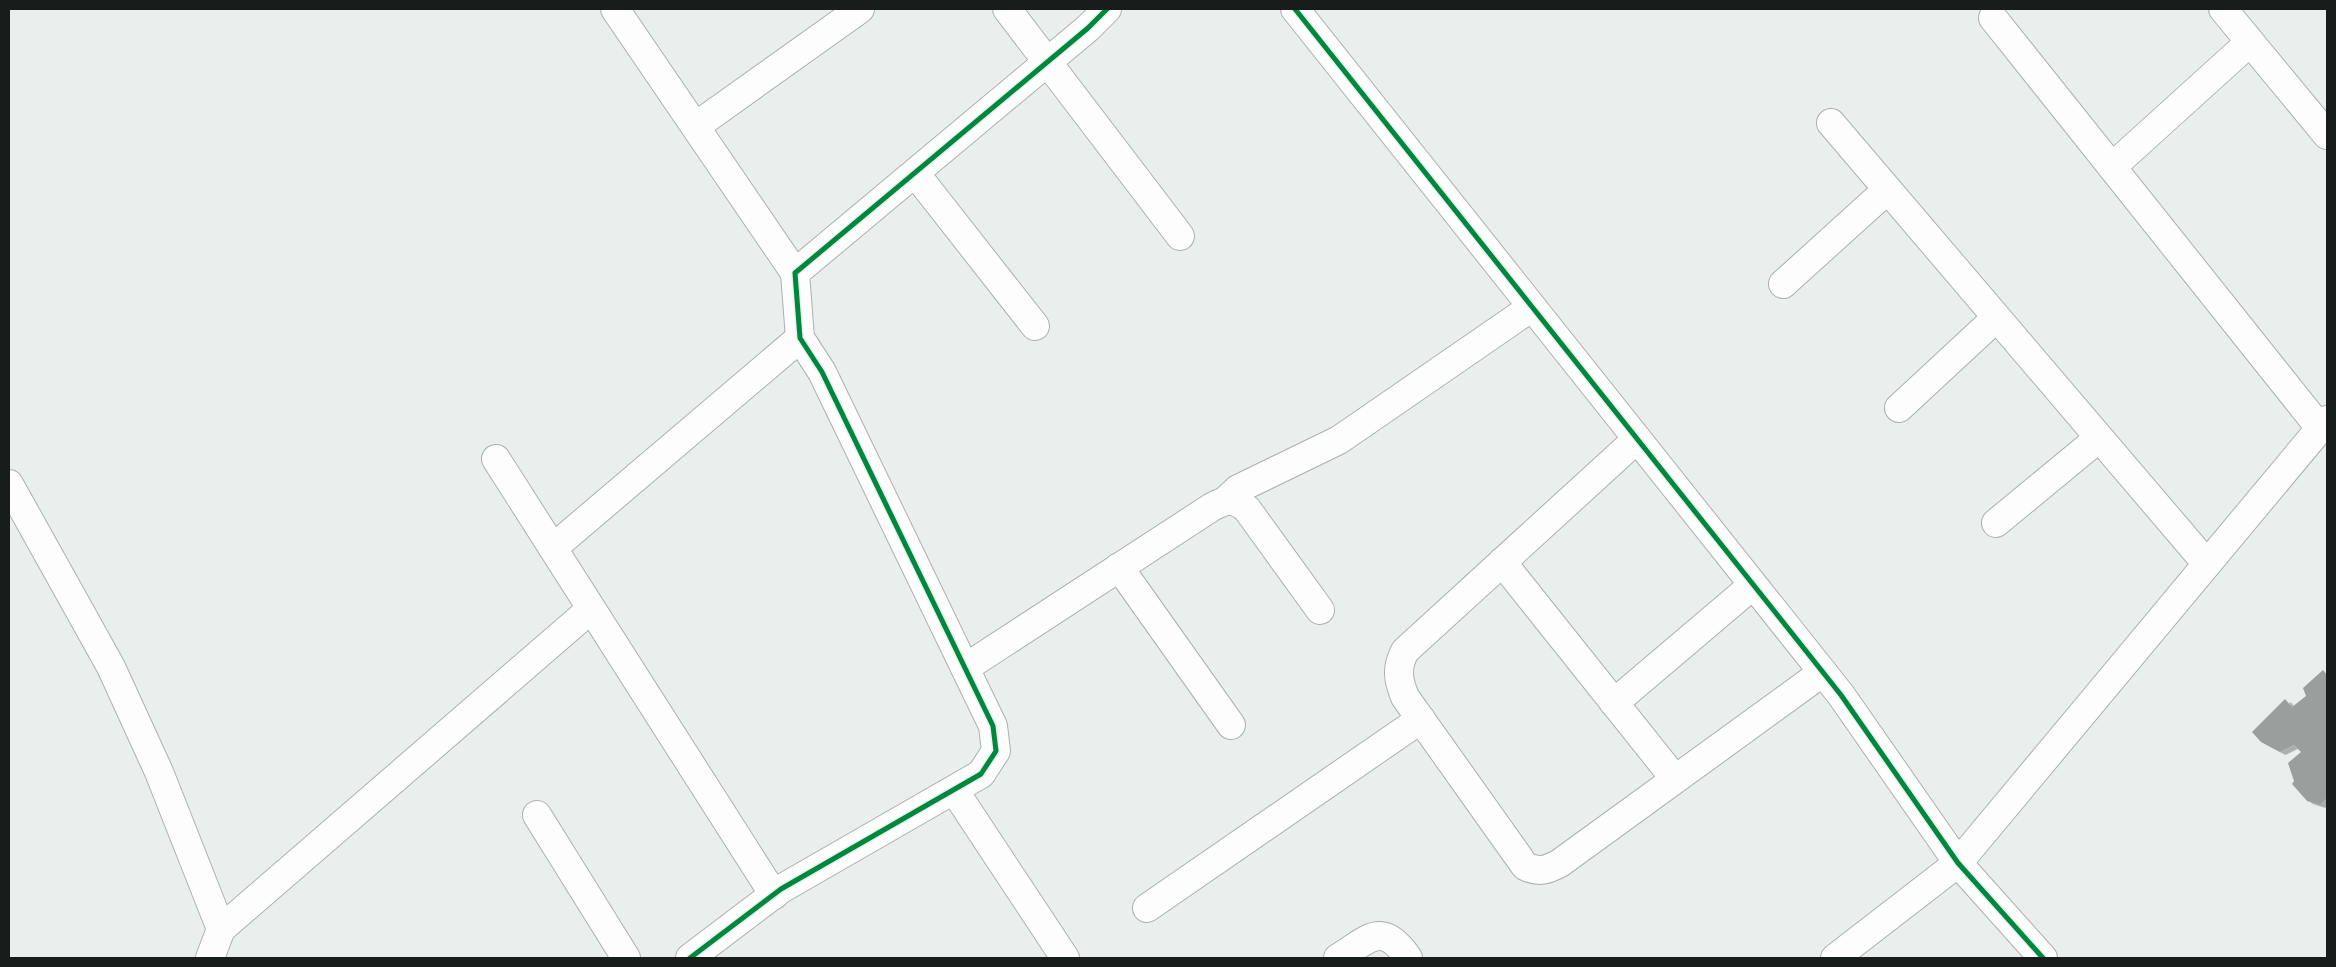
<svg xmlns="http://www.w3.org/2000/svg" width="2336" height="967" viewBox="0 0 2336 967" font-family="Quicksand,sans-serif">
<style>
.building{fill:#9a9f9d;filter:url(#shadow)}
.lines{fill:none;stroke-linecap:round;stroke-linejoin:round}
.minor-casing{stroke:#acb0ae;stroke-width:30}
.minor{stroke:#fcfdfc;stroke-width:28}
.cycleway-casing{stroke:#e7f2ee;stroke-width:8}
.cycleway{stroke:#00873e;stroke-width:5}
</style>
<defs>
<filter id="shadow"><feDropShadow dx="5.5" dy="3" stdDeviation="0" flood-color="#0004"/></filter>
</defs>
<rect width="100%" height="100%" fill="#eaefed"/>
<path class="building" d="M2323,670L2327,675V798L2320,805L2307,801L2292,784L2294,781L2288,763L2301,752L2294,745L2280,752L2261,742L2252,732L2285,699L2292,707L2306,696L2303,688Z"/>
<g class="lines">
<defs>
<g id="minor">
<path d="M615,9L795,273"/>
<path d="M1007,9L1180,236"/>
<path d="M1295,9L1841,695L1958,863L2043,958"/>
<path d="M2223,9L2327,135"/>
<path d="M1993,18L2320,428"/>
<path d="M1831,123L2207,564"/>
<path d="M696,126L860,9"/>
<path d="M2112,167L2250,42"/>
<path d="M915,173L1035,326"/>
<path d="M1783,284L1887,190"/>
<path d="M1899,408L1996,318"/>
<path d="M1637,439L1405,651C1396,668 1398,680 1405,697L1525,866C1539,873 1547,870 1560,863L1823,672"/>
<path d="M496,459L774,895"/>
<path d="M9,484L111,667L159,772L221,929L210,958"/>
<path d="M1225,501L1238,489L1339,440L1532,307"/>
<path d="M1996,523L2099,438"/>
<path d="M553,548L800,338"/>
<path d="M1502,562L1675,779"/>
<path d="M1119,567L1231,725"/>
<path d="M965,668L1212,507C1228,499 1232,498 1247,509L1320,610"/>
<path d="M1614,703L1753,585"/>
<path d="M954,790L1065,958"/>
<path d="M537,815L626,958"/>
<path d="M1147,908L1421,719"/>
<path d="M221,929L591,609"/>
<path d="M690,958L781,889L981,774L996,751L993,726L822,372L800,338L795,273L1088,28L1107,9"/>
<path d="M1338,958C1369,939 1382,920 1408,958"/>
<path d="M1835,958L1958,863L2327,420"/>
</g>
</defs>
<use href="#minor" class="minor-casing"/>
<use href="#minor" class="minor"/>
<defs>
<g id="cycleway">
<path d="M1295,9L1841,695L1958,863L2043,958"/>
<path d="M690,958L781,889L981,774L996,751L993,726L822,372L800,338L795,273L1088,28L1107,9"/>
</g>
</defs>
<use href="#cycleway" class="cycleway-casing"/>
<use href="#cycleway" class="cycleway"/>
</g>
<rect width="2336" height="967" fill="none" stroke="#181c1a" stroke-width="20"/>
</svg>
